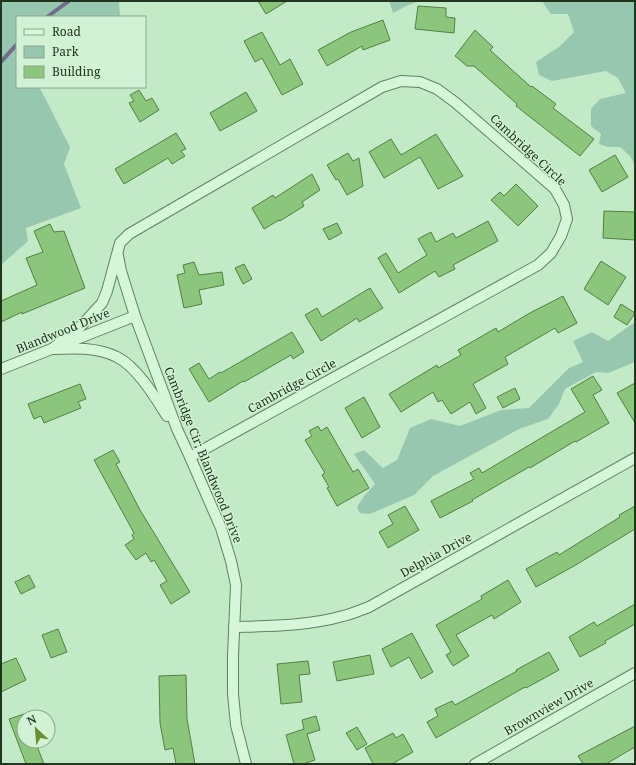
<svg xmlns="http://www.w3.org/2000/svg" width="636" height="765" viewBox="0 0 636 765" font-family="'Noto Serif',serif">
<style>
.green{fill:#98c7af}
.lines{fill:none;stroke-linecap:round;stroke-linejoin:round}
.stream{stroke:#716d8b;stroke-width:4}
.building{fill:#8bc67c;stroke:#518043}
.minor-casing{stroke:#5f835b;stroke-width:12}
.minor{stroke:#d5f6d8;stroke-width:10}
.labels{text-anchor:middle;stroke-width:3;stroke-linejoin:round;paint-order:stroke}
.street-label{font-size:12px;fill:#21341e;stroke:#d2f2d5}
</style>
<rect width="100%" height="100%" fill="#c3eac6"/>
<g class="green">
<path d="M1,1H119L120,17H17V87H39C50,106 59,127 70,147L64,164L81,208L26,228L28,241L1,265Z"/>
<path d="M389,1H419L406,6L393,13Z"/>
<path d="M542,1H635V165L630,156L620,147H608L599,144L601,134L591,126V109L600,99L626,93L618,78L606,71L552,81L539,75L536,62L559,47L574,32L568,14H551Z"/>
<path d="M635,322V362L608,373L596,372L565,389L559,404L548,419L519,429L433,476L414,495L370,514L360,513L357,507L364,496L375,484L354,454L364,450L383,468L397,460L410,428L431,419L460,426L501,410L529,408L569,368L583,362L573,341L592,332L608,341Z"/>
</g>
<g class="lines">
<g class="stream">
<path d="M47,17L69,1"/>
<path d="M1,62L17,44"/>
</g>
</g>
<g class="building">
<path d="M258,1H287L266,14Z"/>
<path d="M418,6L446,8V17L455,18L454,33L415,29Z"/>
<path d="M383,20L390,40L363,50L362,46L327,66L318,50L351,32Z"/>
<path d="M475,30L493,47L490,50L531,87L532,86L556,104L553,108L594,139L580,156L516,106L517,104L474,66H467L455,56Z"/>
<path d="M262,32L280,65L290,59L303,84L282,95L262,58L255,62L244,41Z"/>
<path d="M139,90L146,101L152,98L159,110L140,122L129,103L134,101L130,95Z"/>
<path d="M246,92L257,111L220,131L210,113Z"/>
<path d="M176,133L186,149L181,151L185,156L172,164L168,158L124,184L115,169Z"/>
<path d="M436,134L463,176L438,189L420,157L384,178L369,152L391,139L401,155Z"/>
<path d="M348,153L353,161L359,158L363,186L347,195L338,179L336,180L327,165Z"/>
<path d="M615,155L628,177L602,192L589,170Z"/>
<path d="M312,174L320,190L302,202L304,206L280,221L279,220L264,229L252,208L273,195L275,198Z"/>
<path d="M516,184L538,206L518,226L491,200L500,192L504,196Z"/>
<path d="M604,211L635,212V240L603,238Z"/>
<path d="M488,221L498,241L453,265L455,269L439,277L435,271L399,293L378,258L386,253L398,273L427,255L418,239L431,232L436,242L453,233L456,238Z"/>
<path d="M337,223L342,233L329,240L323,229Z"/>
<path d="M50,224L54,232L64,231L85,288L22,314V312L1,322V301L37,285L26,258L43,252L34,231Z"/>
<path d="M601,261L626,277L608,305L584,289Z"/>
<path d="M194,262L199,275L222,272L224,285L199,290L202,304L184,308L177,275L185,273L183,265Z"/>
<path d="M244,264L252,279L243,284L235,268Z"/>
<path d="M370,288L383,308L359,322L357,318L321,341L305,315L317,308L322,317Z"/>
<path d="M563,296L577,323L558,333L555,328L505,357L508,364L473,384L486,408L476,414L470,402L451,414L442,400L438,402L433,392L401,412L389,394L437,365L438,368L461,355L458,350L496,328L498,332L528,314Z"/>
<path d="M621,304L635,313L627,325L614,317Z"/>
<path d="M292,332L304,352L293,359L291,355L244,382L243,381L209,402L189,369L199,363L209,379L220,372L221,373Z"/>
<path d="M593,376L602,390L593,395L609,423L576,442L575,441L530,468L529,467L472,500L473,501L440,518L431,501L474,479L470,473L479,468L482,473L585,412L571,389Z"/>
<path d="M635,383V423L617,393Z"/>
<path d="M80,384L86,399L78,402L81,408L44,423L41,416L34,419L28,404Z"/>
<path d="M515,388L520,399L503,408L497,397Z"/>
<path d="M364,397L380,427L362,438L345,408Z"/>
<path d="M318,426L321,431L327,427L353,472L358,469L369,488L337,506L327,488L329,487L322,475L325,473L305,440L312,436L309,431Z"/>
<path d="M113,450L120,462L116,464L140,510L190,592L171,604L160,585L167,581L154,560L151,562L146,553L136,560L125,545L134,539L132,535L134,533L94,460Z"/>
<path d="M405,506L419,530L388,548L379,532L393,524L388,515Z"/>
<path d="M635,506V529L574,566L536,587L526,569L557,552L559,555L620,517L619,515Z"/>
<path d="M29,575L35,587L21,594L15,582Z"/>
<path d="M508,580L521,602L494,619L492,615L456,635L469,656L453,666L446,655L451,652L436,625L482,599L481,596Z"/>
<path d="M635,604V624L605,641L606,643L580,657L569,637L594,622L597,626Z"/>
<path d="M58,629L67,652L51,658L42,635Z"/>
<path d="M412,633L433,672L421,679L409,657L391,667L382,649Z"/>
<path d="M549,652L559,670L526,688L525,687L436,738L427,722L438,716L435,709L452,701L455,705L517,671L516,670Z"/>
<path d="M370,655L374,674L337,681L333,662Z"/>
<path d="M16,658L26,680L1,692V664Z"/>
<path d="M308,661L310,674L299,675L302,702L281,704L277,664Z"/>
<path d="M186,675L187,719L195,764H176L173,748L165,750L160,723L159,676Z"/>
<path d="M24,714V741H35L44,764H26L9,719Z"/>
<path d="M316,716L320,730L307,734L315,760L303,764H294L286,735L304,729L302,720Z"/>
<path d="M635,726V747L606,764H583L578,756Z"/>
<path d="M357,727L367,744L357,750L346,733Z"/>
<path d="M393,733L396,738L403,734L413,752L392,764H373L365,748Z"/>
</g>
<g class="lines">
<defs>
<g id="minor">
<path d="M118,256L121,271L135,316L177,429L190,457L221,528L231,561L236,585L233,656V694L236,725L246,764"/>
<path d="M52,349L81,326L102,303L107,291L120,243L129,234L382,87L401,81L420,82L437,89L456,103L555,189L564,205L567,219L561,236L551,253L538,265L190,457"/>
<path d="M52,349C74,348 97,347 117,357C137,367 155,397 167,416"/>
<path d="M1,369L135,316"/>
<path d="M234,627C270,626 308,626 343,616C352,614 360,610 369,607L635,458"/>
<path d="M475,764L635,673"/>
</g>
</defs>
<use href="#minor" class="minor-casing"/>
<use href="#minor" class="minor"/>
</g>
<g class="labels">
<g class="street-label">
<text transform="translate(528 150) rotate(43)" y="4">Cambridge Circle</text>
<text transform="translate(63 331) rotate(-22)" y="4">Blandwood Drive</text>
<text transform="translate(292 386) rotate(-29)" y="4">Cambridge Circle</text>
<text transform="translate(203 455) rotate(68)" y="4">Cambridge Cir; Blandwood Drive</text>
<text transform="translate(436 555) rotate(-29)" y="4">Delphia Drive</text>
<text transform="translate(549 707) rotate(-30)" y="4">Brownview Drive</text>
</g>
</g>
<rect width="636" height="765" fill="none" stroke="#21341e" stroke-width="4"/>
<rect x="16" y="16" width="130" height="72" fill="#d2f2d5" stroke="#8ba68c"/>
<rect x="24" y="29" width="20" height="6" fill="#d5f6d8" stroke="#8ba68c"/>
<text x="52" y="36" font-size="12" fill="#21341e">Road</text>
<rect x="24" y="46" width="20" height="12" fill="#98c7af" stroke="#8ba68c"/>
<text x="52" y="56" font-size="12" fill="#21341e">Park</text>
<rect x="24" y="66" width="20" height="12" fill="#8bc67c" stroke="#8ba68c"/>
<text x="52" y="76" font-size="12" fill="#21341e">Building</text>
<g transform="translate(36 729) rotate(334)"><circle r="19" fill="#d2f2d5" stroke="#8ba68c"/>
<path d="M0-3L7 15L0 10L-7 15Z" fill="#6b8d30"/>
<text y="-6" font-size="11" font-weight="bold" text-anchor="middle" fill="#21341e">N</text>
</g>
</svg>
